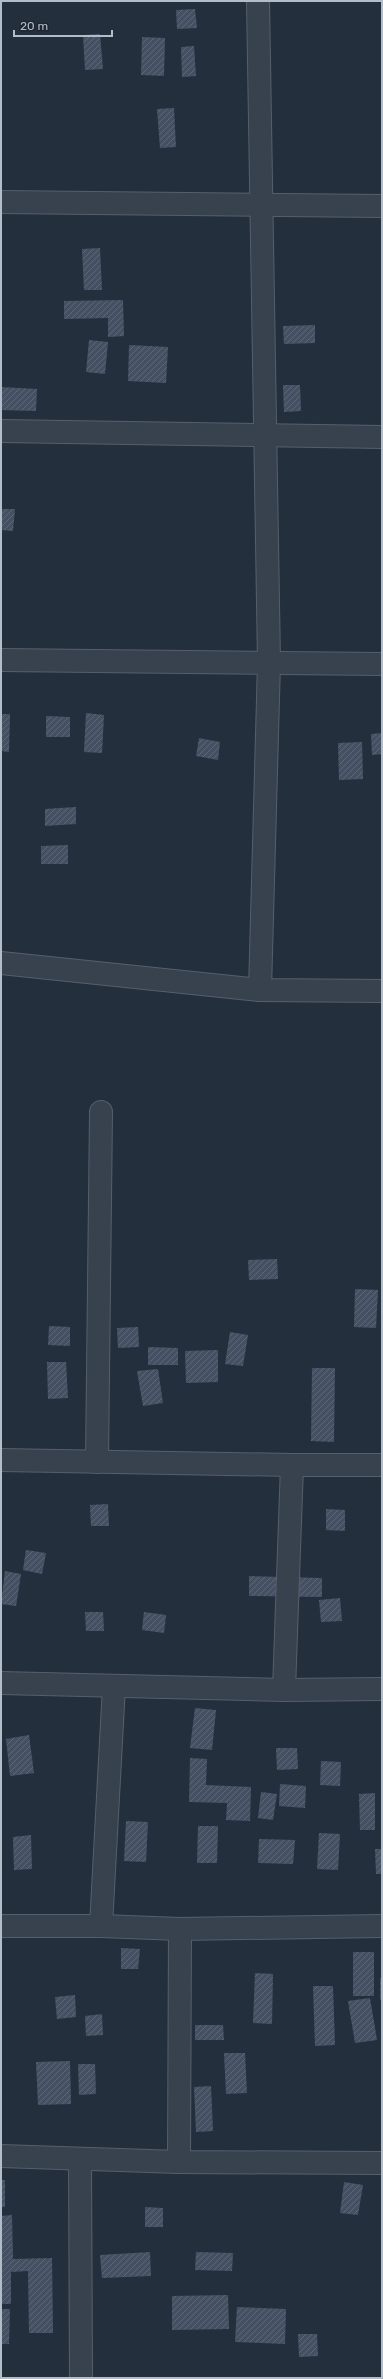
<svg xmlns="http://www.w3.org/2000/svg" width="383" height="2379" viewBox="0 0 383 2379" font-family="Rubik,sans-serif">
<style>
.building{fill:url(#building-hatch)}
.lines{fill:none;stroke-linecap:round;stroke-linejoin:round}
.street-casing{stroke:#565f6c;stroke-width:24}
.street{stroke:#38414e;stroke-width:22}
</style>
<defs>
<pattern id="building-hatch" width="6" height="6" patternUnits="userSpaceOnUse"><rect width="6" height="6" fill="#455162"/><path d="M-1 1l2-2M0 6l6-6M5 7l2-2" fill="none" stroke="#5d6877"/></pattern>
</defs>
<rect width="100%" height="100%" fill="#242f3e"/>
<g class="building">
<path d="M195,9L197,28L177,29L176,10Z"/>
<path d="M100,34L103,69L85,70L83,35Z"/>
<path d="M142,37L165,38L164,76L141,75Z"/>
<path d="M194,46L196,76L182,77L181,47Z"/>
<path d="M174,108L176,147L160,148L157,109Z"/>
<path d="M100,248L102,290H84L82,249Z"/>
<path d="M123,300L124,336L108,337V318L64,319V301Z"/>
<path d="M315,325V343L284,344L283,326Z"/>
<path d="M89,340L108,342L105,374L86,372Z"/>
<path d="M129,345L168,347L166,383L128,381Z"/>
<path d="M283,385H300L301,411L284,412Z"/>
<path d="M1,387L37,389L36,411L1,410Z"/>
<path d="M1,509H15L13,531L1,530Z"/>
<path d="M86,713L104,715L102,753L84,752Z"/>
<path d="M1,714H10L9,752L1,751Z"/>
<path d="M46,716L70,717V737H46Z"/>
<path d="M382,733V754L372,755L371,734Z"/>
<path d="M199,738L220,742L218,760L196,756Z"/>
<path d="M362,742L363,779L339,780L338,743Z"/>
<path d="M76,807V824L45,826V809Z"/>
<path d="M68,845V864H41V846Z"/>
<path d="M277,1259L278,1279L249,1280L248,1260Z"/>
<path d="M355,1289L378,1290L376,1328L354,1327Z"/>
<path d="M49,1326L70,1327V1346L48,1345Z"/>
<path d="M138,1327L139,1347L118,1348L117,1328Z"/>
<path d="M230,1332L248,1335L243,1366L225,1364Z"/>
<path d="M148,1347L178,1348V1365H148Z"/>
<path d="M218,1350V1382L186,1383L185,1351Z"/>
<path d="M47,1362H66L68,1398L48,1399Z"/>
<path d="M312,1368H335L334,1442L311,1441Z"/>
<path d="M158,1369L163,1403L143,1406L137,1371Z"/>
<path d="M108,1504L109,1526H91L90,1505Z"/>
<path d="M326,1509L345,1510V1531L326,1530Z"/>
<path d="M26,1550L46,1553L42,1574L23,1570Z"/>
<path d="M5,1571L21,1574L16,1606L1,1604Z"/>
<path d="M249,1576L322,1578V1597L249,1596Z"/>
<path d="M340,1598L342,1621L321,1622L319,1600Z"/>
<path d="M85,1612H103L104,1631H86Z"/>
<path d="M144,1612L166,1615L164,1633L142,1630Z"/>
<path d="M195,1708L216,1710L212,1750L190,1748Z"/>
<path d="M29,1735L34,1773L10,1776L6,1739Z"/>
<path d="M276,1748H297L298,1769L277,1770Z"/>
<path d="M190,1758L207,1759L206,1785L251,1787L250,1821L226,1820L227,1803L189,1802Z"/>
<path d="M321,1761L341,1762L340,1786L320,1785Z"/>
<path d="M280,1784L306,1786L305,1808L279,1806Z"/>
<path d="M261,1792L277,1794L273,1820L258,1818Z"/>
<path d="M375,1793V1830H360L359,1794Z"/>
<path d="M126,1821L148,1822L146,1862L124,1861Z"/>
<path d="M198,1826H218L217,1863H197Z"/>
<path d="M319,1833L340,1834L338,1870L317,1869Z"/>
<path d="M31,1835L32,1869L14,1870L13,1837Z"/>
<path d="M259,1839L295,1840L293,1864L258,1863Z"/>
<path d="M375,1849H382V1874H376Z"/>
<path d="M121,1948L140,1949L138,1969H121Z"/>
<rect x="353" y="1952" width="21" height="44"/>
<path d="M255,1973L273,1974L272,2024L253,2023Z"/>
<rect x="380" y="1978" width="2" height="22"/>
<path d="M313,1986H333L335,2045L315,2046Z"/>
<path d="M75,1995L76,2017L57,2019L55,1997Z"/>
<path d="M370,1998L377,2040L355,2043L348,2001Z"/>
<path d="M102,2014L103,2035L86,2036L85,2016Z"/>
<path d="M195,2025H223L224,2040H195Z"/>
<path d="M224,2053H245L247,2093L226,2094Z"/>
<path d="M70,2061L71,2104L38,2105L36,2062Z"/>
<path d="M78,2064H95L96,2094L79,2095Z"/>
<path d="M211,2086L213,2131L196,2132L194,2087Z"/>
<rect x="1" y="2180" width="4" height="27"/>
<path d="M344,2182L363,2185L358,2215L340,2213Z"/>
<path d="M145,2207L163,2208V2227H145Z"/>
<path d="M12,2215L13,2259L52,2258L53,2333H29L28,2271L11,2272V2304H1V2216Z"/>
<path d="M150,2252L151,2276L102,2278L100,2255Z"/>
<path d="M196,2252L233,2253L232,2271L195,2270Z"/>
<path d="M228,2295L229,2329L172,2330V2296Z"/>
<path d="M237,2307L286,2309L285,2344L235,2342Z"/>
<path d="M1,2309H10L9,2344H1Z"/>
<path d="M298,2334H317L318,2356L299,2357Z"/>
</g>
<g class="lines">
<defs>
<g id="street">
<path d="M258,1L269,662L260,990"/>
<path d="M1,202L382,206"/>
<path d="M1,431L382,437"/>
<path d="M1,660L382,664"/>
<path d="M1,963L260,990L382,991"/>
<path d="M1,1460L292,1465H382"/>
<path d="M97,1462L101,1112"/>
<path d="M1,1683L284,1690L382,1689"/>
<path d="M284,1690L292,1465"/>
<path d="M1,1926H101L180,1929L382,1926"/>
<path d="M101,1926L114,1686"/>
<path d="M1,2156L179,2162L382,2163"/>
<path d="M80,2160L81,2378"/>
<path d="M179,2162L180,1929"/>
</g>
</defs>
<use href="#street" class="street-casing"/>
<use href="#street" class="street"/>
</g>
<rect width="383" height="2379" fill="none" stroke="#b4bcc9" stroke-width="4"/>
<path d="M14 30v6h98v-6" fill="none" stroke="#b4bcc9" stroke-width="2"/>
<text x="20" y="30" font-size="12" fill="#b4bcc9" stroke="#1d2633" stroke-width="3" paint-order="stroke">20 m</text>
</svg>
